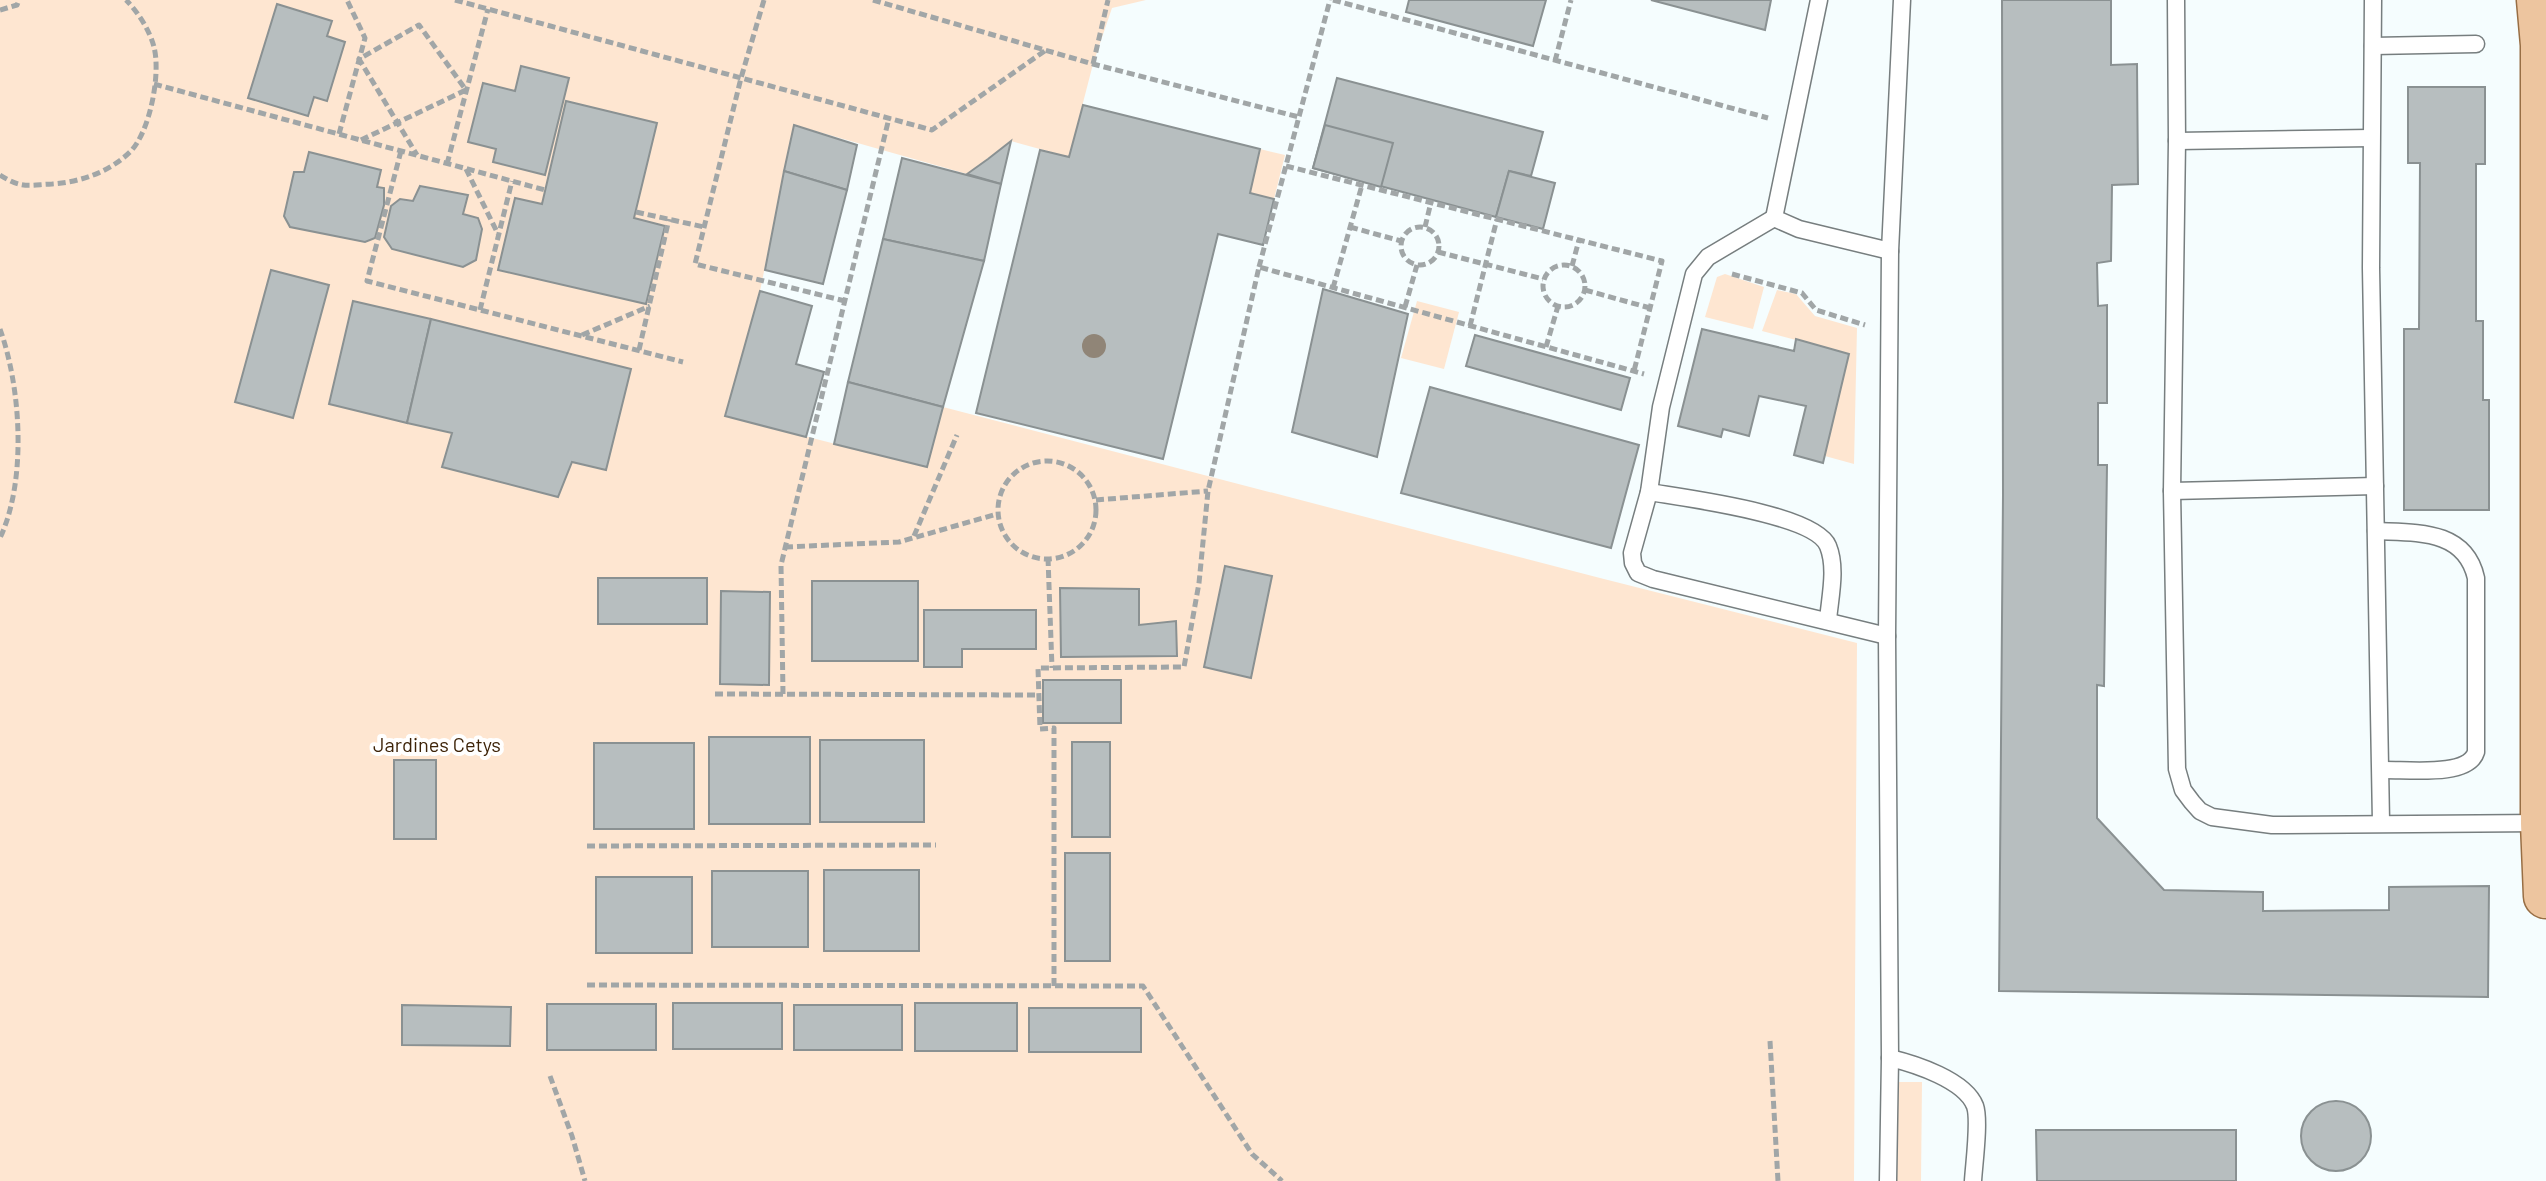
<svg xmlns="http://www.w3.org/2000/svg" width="2546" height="1181" viewBox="0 0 2546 1181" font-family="Barlow,sans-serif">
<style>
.green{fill:#fee6d1}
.building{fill:#b7bebf;stroke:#8a9192;stroke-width:2}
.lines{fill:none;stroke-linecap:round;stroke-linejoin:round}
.service-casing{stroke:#777e7f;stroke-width:19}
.primary-casing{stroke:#986e44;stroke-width:47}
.path{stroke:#a1a6a7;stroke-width:5;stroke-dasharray:8 4;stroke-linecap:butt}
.service{stroke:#fff;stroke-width:16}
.primary{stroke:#edc59f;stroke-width:44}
.tree{fill:#908577}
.labels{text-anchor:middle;stroke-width:8;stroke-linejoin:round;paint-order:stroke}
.park-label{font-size:20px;fill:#3d2308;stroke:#fff}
</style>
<rect width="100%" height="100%" fill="#f5fdfe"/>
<g class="green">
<path d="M0,0H1146L1112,8L1093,64L1069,157L1011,141L967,174L794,125L760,291L726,416L926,467L943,407L1600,578L1857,643L1854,1181H0Z"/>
<path d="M1260,149L1285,155L1274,199L1250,193Z"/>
<path d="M1725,274L1764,287L1753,329L1705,317L1717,277Z"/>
<path d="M1777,290L1796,294L1815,316L1857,328L1854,464L1825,456L1849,354L1762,331Z"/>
<path d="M1417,301L1459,312L1444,369L1401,358Z"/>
<path d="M1890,1082H1922L1921,1181H1888Z"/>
</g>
<g class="building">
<path d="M1409,0H1546L1533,46L1406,12Z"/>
<path d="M1651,0H1771L1765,30Z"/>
<path d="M2002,0H2111V65L2137,64L2138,184L2112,185L2111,261L2097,263L2098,306L2107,305V403H2098V465H2107L2104,686L2097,685V818L2164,890L2263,892V911L2389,910V887L2489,886L2488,997L1999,991L2003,495Z"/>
<path d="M277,4L332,21L327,36L345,42L327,101L314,97L308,116L248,98Z"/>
<path d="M521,66L569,78L545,175L493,162L496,149L468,142L483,83L515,91Z"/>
<path d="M1337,78L1543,132L1531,176L1509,171L1496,217L1313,168Z"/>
<path d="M2408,87H2485V164H2476V321H2483V400H2489V510H2404V329H2419L2420,163H2408Z"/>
<path d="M566,101L657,123L634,218L665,226L646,304L498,270L515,198L542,204Z"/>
<path d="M1083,105L1260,149L1250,193L1274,199L1263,245L1218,234L1163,459L976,413L1040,150L1069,157Z"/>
<path d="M794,125L857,145L847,190L784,171Z"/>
<path d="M1325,125L1393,143L1381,187L1313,168Z"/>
<path d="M1011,141L1001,184L967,174L988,159Z"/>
<path d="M309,152L381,170L377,187L384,188V205L375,238L365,242L290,227L284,216L294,172H304Z"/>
<path d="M902,158L1001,184L984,261L883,239Z"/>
<path d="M784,171L847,190L823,284L765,270Z"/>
<path d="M1509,171L1555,183L1543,229L1496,217Z"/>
<path d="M420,186L468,195L463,214L478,218L482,229L476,260L463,267L392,249L384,237L391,206L400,199L413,201Z"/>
<path d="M883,239L984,261L943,407L848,382Z"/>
<path d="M271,270L329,285L293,418L235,402Z"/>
<path d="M1323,289L1408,314L1377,457L1292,432Z"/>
<path d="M760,291L812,306L796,364L824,372L806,437L725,416Z"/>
<path d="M353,301L431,319L407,423L329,404Z"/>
<path d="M431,319L631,369L606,470L572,462L558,497L442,467L452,433L407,423Z"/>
<path d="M1702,329L1794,351L1796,339L1849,354L1823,463L1794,455L1806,406L1759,396L1749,436L1723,429L1721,437L1678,426Z"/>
<path d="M1475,335L1630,378L1621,410L1466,366Z"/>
<path d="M848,382L943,407L927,467L834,444Z"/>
<path d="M1430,387L1639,445L1611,548L1401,493Z"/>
<path d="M1225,566L1272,576L1251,678L1204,667Z"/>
<rect x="598" y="578" width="109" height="46"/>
<rect x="812" y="581" width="106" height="80"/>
<path d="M1060,588L1139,589V625L1176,621L1177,656L1061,657Z"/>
<path d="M721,591L770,592L769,685L720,684Z"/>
<path d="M924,610H1036V649H962V667H924Z"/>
<rect x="1043" y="680" width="78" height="43"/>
<rect x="709" y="737" width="101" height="87"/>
<rect x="820" y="740" width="104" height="82"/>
<rect x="1072" y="742" width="38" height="95"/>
<rect x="594" y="743" width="100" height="86"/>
<rect x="394" y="760" width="42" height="79"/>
<rect x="1065" y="853" width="45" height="108"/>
<rect x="824" y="870" width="95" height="81"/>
<rect x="712" y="871" width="96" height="76"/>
<rect x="596" y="877" width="96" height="76"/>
<rect x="673" y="1003" width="109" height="46"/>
<rect x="915" y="1003" width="102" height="48"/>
<rect x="547" y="1004" width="109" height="46"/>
<path d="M402,1005L511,1007L510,1046L402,1045Z"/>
<rect x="794" y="1005" width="108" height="45"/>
<rect x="1029" y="1008" width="112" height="44"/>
<circle cx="2336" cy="1136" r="35"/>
<path d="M2036,1130H2236V1181H2037Z"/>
</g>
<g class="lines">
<defs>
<g id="service">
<path d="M1819,0L1774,218L1799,229L1890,251"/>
<path d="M2176,0L2177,141L2172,491L2177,769L2183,790L2192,802L2200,811L2212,817L2272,825L2542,823"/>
<path d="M2373,0L2371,268L2381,822"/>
<path d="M2373,46L2476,44"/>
<path d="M2177,141L2371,138"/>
<path d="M1774,218L1708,257L1694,274L1661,407L1649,492L1632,553L1633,563L1638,573L1653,579L1887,636"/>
<path d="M2172,491L2375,486"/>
<path d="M1649,492C1684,498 1815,514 1828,546C1837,568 1830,597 1828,620"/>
<path d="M2376,531C2416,533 2465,529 2476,578V752C2468,778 2405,769 2381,770"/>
<path d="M1890,1058C1915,1064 1965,1080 1975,1106C1980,1120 1974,1164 1973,1181"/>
<path d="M1888,1181L1890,1058L1887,636L1890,251L1902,0"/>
</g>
<path id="primary" d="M2539,0L2543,45V823L2546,896"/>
</defs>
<use href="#service" class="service-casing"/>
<use href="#primary" class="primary-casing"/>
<g class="path">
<path d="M455,0L932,130L1046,50"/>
<path d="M764,0L741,78L695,264L845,301"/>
<path d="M873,0L1093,64L1299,117"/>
<path d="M1333,0L1768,118"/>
<path d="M0,10L17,5L19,0"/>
<path d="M1555,61L1571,0"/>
<path d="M1093,64L1108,0"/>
<path d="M154,84L545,190"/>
<path d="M339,134L365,38L347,0"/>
<path d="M361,140L466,90L419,25L359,59L417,155"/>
<path d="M401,151L367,281L683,362"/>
<path d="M447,164L488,9"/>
<path d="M1286,166L1662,261L1634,371"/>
<path d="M466,169L498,234"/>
<path d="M0,175C22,189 28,185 52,184C81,182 109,172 130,152C150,132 161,74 154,47C150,31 138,12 126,0"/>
<path d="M636,212L704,227"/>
<circle cx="1420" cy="246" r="19"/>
<path d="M1350,227L1401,241"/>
<path d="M1425,227L1431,202"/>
<path d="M1438,252L1543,279"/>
<circle cx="1564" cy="286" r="21"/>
<path d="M1572,266L1579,240"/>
<path d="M1259,267L1330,0"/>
<path d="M1732,274L1802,293L1816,310L1865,325"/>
<path d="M1333,288L1362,185"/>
<path d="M1585,290L1650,308"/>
<path d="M1405,307L1417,265"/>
<path d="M480,310L512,181"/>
<path d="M1470,326L1497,219"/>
<path d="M0,329C21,388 27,480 0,538"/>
<path d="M582,335L650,306"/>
<path d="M1546,347L1558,306"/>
<path d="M639,350L669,219"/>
<circle cx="1047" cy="510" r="49"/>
<path d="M1096,500L1208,491"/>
<path d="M914,536L957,435"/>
<path d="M785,547L899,542L997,514"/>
<path d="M1048,558L1052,668"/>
<path d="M715,694L1039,695"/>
<path d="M783,694L781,565L889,118"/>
<path d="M587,846L936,845"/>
<path d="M587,985L1143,986L1252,1154L1282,1181"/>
<path d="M1054,986V728L1040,729L1038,668L1184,667L1199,583L1208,491L1259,267L1644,374"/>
<path d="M1770,1041L1778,1181"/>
<path d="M550,1076L572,1136L585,1181"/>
</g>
<use href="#service" class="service"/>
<use href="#primary" class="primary"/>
</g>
<circle class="tree" cx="1094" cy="346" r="12"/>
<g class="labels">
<g class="park-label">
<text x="437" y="752">Jardines Cetys</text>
</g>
</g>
</svg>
